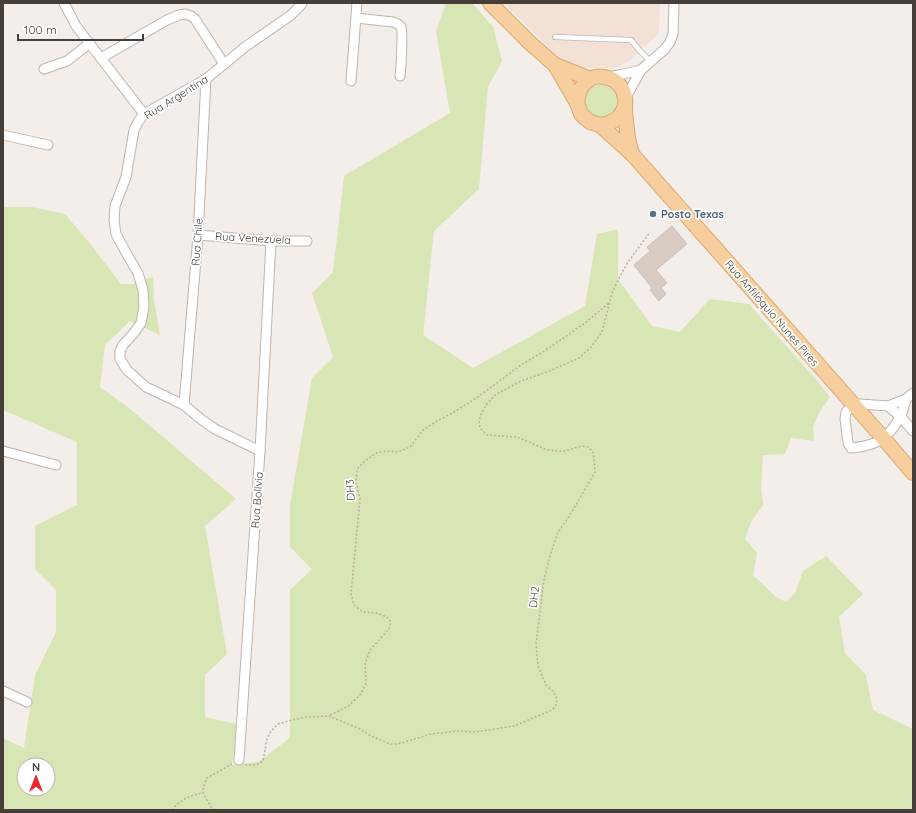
<svg xmlns="http://www.w3.org/2000/svg" width="916" height="813" viewBox="0 0 916 813" font-family="Quicksand,sans-serif">
<style>
.commercial{fill:#f3e1d6}
.green{fill:#d8e5b4;fill-rule:evenodd}
.building{fill:#d7cbc2;stroke:#cebfb3}
.lines{fill:none;stroke-linecap:round;stroke-linejoin:round}
.lane-casing{stroke:#beb4ac;stroke-width:6}
.street-casing{stroke:#beb4ac;stroke-width:11}
.primary-casing{stroke:#dca76e;stroke-width:16}
.path{stroke:#bfad9e;stroke-width:1.5;stroke-dasharray:2 2;stroke-linecap:butt}
.lane{stroke:#fff;stroke-width:4.5}
.street{stroke:#fff;stroke-width:9}
.primary{stroke:#f7ce9d;stroke-width:14}
.service-dot{fill:#5c6f8a;stroke:#fff;stroke-width:1.5}
.labels{text-anchor:middle;stroke-width:3.5;stroke-linejoin:round;paint-order:stroke}
.street-label{font-size:11px;fill:#463e38;stroke:#fff}
.service-label{font-size:11px;font-weight:bold;fill:#4e5e75;stroke:#fff;text-anchor:start}
</style>
<rect width="100%" height="100%" fill="#f3eee9"/>
<path class="commercial" d="M504,3H660L659,30L655,37L629,61L619,67L613,68H576L563,62Z"/>
<g class="green">
<path d="M446,3H472L493,27L502,61L488,87L479,189L434,231L423,335L473,368L585,306L597,234L618,229V279L652,326L680,332L710,299L749,304L819,383L830,397L820,411L813,427L814,441L791,438L785,454L763,455L761,487L763,505L751,522L745,539L757,553L753,575L776,597L786,602L795,593L803,571L826,556L863,594L839,617L845,653L866,675L873,710L913,729V810H3V738L24,748L35,675L56,632V590L35,569V526L77,505V442L3,410V202L5,207H32L65,214L91,245L121,284H133L153,277L154,300L160,335L130,321L105,345L100,387L129,408L236,499L205,526L227,654L205,675V717L237,724L232,765L258,762L290,738V590L312,569L290,547V505L312,378L333,357L312,293L333,272L344,176L450,113L436,31ZM24,765H48V789H24Z"/>
<circle cx="602" cy="101" r="17"/>
</g>
<path class="building" d="M672,226L687,244L656,270L667,283L661,288L666,294L659,301L650,290L652,288L634,265L650,251L647,247Z"/>
<g class="lines">
<defs>
<path id="lane" d="M555,37L631,40L640,51L651,62"/>
<g id="street">
<path d="M64,3L76,26L144,114"/>
<path d="M356,18L393,22C396,23 399,24 401,27C403,30 401,69 400,76"/>
<path d="M101,58L167,20L179,15L185,14L191,16L195,19L224,64"/>
<path d="M44,69L67,61L90,43"/>
<path d="M607,77L619,75L641,70"/>
<path d="M351,81L357,3"/>
<path d="M625,99L641,70L665,49L670,42L673,34L674,3"/>
<path d="M3,135L48,145"/>
<path d="M198,235L271,241H307"/>
<path d="M906,399C903,412 901,417 893,428C881,443 870,446 851,448L848,443L845,419L846,412L853,405L860,404L888,406L906,399L913,393"/>
<path d="M184,405L198,235L206,79"/>
<path d="M888,406L901,417L913,431"/>
<path d="M3,451L56,465"/>
<path d="M260,451L215,429L202,420L184,405L146,387L127,370L120,359V351L123,345L134,333L141,323L144,307L143,290L138,273L129,258L116,234L114,220L115,206L126,177L134,130L138,122L144,114L206,79L245,47L291,15L301,5L302,3"/>
<path d="M3,691L27,702"/>
<path d="M239,760L260,451L271,241"/>
</g>
<g id="primary">
<path d="M490,3L529,42L555,65L577,103L579,108L581,114L585,118L590,122L600,125L632,154L884,439L913,473"/>
<path d="M555,65L590,79"/>
<path d="M577,103C578,93 581,84 590,79C595,76 602,76 608,78C617,80 624,88 625,98C626,101 625,104 625,107C625,115 626,122 627,129C627,137 630,146 632,154"/>
<path d="M600,125C613,123 620,119 625,106"/>
</g>
</defs>
<use href="#lane" class="lane-casing"/>
<use href="#street" class="street-casing"/>
<use href="#primary" class="primary-casing"/>
<g class="path">
<path d="M330,715L347,707L361,694L366,683L365,664L370,650L389,629L391,622L387,617L376,613L363,612L354,605L351,594L360,499L356,483L357,469L365,461L376,453L387,451L398,452L410,447L423,430L437,421L454,412L478,397L521,365L549,348L585,323L609,303"/>
<path d="M245,765H256L263,761L267,739L271,731L278,724L292,720L306,717L329,716L360,729L371,736L390,744H398L431,734L458,731L475,732L514,726L552,710L556,705L557,699L554,692L546,685L538,666L536,644L544,580L549,559L557,534L570,515L595,472L594,458L593,452L588,447L582,446L565,451H555L545,449L517,437L487,435L480,428L479,421L481,414L486,405L495,395L521,381L552,370L579,358L591,347L602,332L612,293L618,280L628,262L650,232"/>
<path d="M172,810C180,800 190,795 203,793"/>
<path d="M215,810L211,807L203,793L204,785L207,778L232,764"/>
</g>
<use href="#lane" class="lane"/>
<use href="#street" class="street"/>
<use href="#primary" class="primary"/>
</g>
<circle class="service-dot" cx="653" cy="214" r="4"/>
<g class="labels">
<g class="street-label">
<text transform="translate(176 97) rotate(-32)" y="4">Rua Argentina</text>
<text transform="translate(253 238) rotate(3)" y="4">Rua Venezuela</text>
<text transform="translate(197 242) rotate(-86)" y="4">Rua Chile</text>
<text transform="translate(772 313) rotate(49)" y="4">Rua Anfilóquio Nunes Pires</text>
<text transform="translate(350 490) rotate(-94)" y="4">DH3</text>
<text transform="translate(257 500) rotate(-86)" y="4">Rua Bolívia</text>
<text transform="translate(534 597) rotate(-83)" y="4">DH2</text>
</g>
<g class="service-label">
<text x="661" y="218">Posto Texas</text>
</g>
</g>
<rect width="916" height="813" fill="none" stroke="#463e38" stroke-width="8"/>
<g transform="translate(36 777)"><circle r="19" fill="#ffffff" stroke="#b5b2af"/>
<path d="M0-3L7 15L0 10L-7 15Z" fill="#ec272d"/>
<text y="-6" font-size="11" font-weight="bold" text-anchor="middle" fill="#463e38">N</text>
</g>
<path d="M18 34v6h125v-6" fill="none" stroke="#463e38" stroke-width="2"/>
<text x="24" y="34" font-size="12" fill="#463e38" stroke="#ffffff" stroke-width="3" paint-order="stroke">100 m</text>
</svg>
